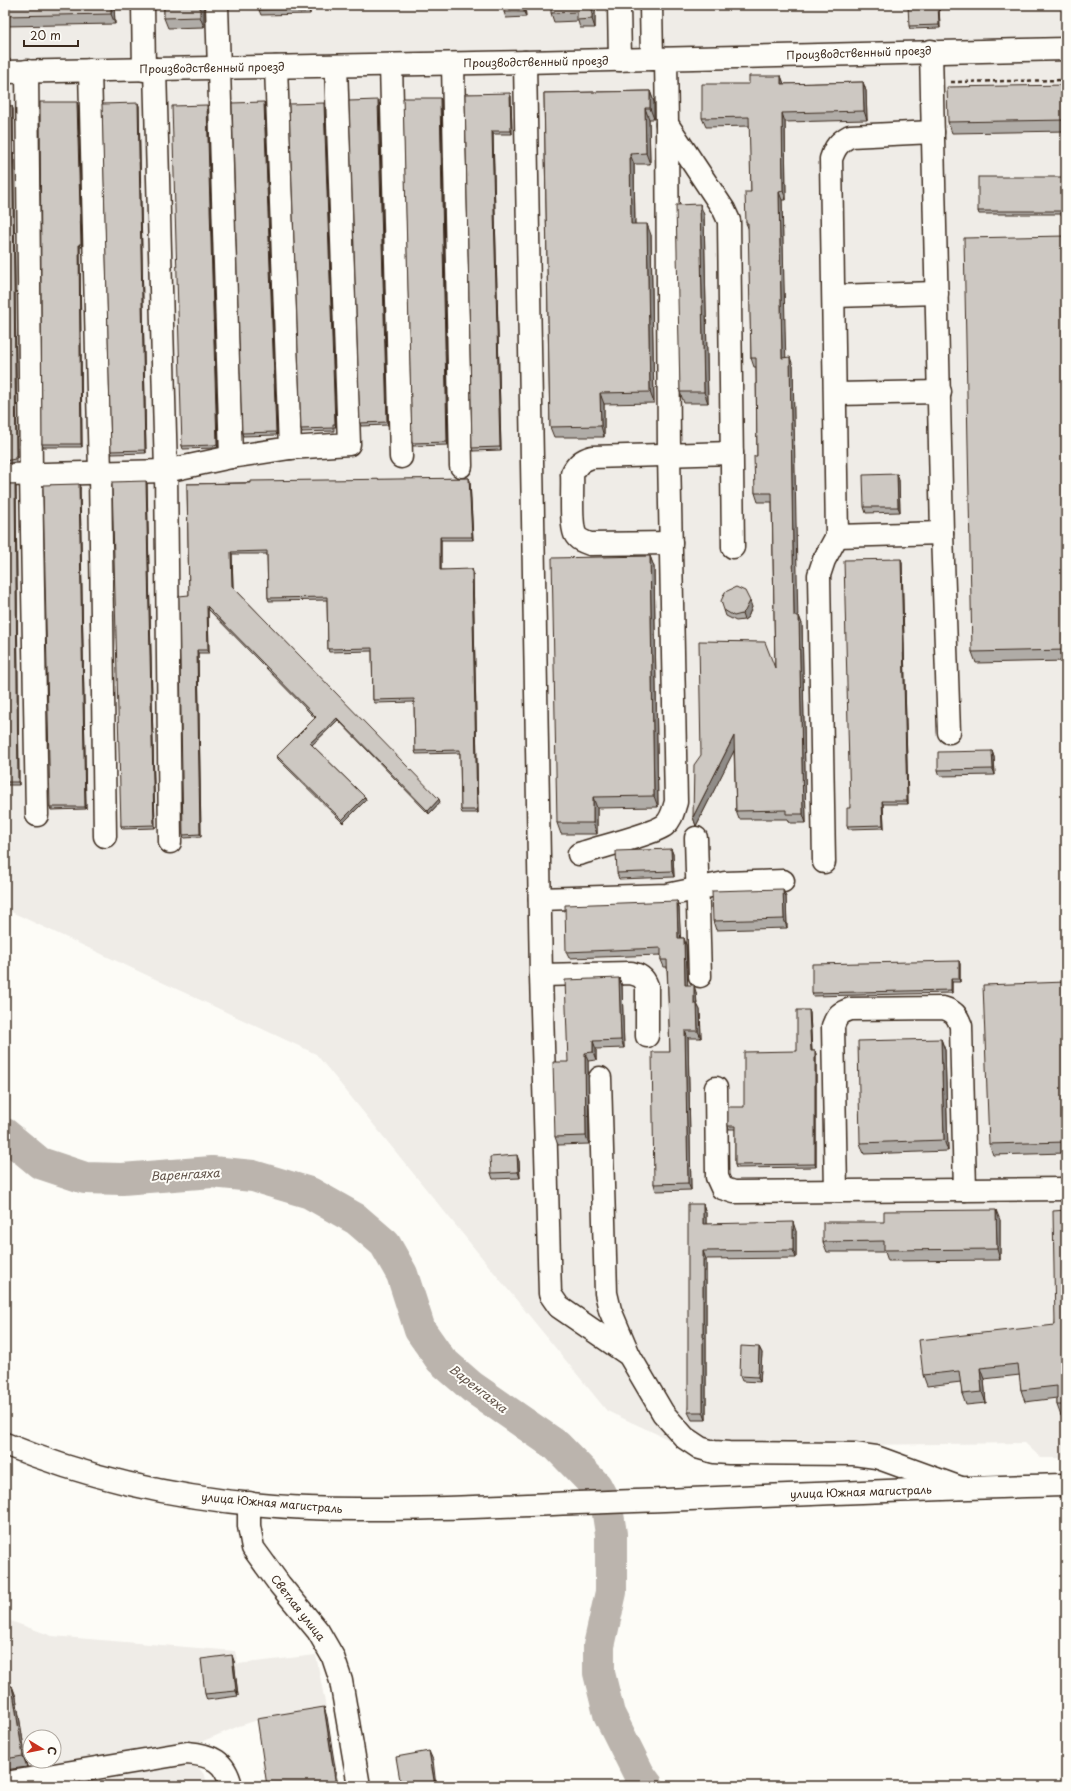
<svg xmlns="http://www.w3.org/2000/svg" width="1071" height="1791" viewBox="0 0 1071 1791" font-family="'Playpen Sans',sans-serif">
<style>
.built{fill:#efece7;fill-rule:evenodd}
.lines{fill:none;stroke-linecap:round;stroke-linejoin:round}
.river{stroke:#bbb4ad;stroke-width:32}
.minor-casing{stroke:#3b2a1e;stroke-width:25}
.highway-casing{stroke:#3b2a1e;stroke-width:25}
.path{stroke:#3b2a1e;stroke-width:2.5;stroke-dasharray:4 3;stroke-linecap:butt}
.minor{stroke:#fdfcf7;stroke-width:22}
.highway{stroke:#fdfcf7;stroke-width:22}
.wall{fill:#b0aca7;stroke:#3b2a1e}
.shaded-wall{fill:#908c88;stroke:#3b2a1e}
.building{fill:#cdc8c2;stroke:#3b2a1e}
.labels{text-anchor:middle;stroke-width:4;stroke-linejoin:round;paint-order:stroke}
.street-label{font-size:11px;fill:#3b2a1e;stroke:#fdfcf7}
.water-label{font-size:12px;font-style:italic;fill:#615349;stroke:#fdfcf7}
</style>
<rect width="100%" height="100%" fill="#fdfcf7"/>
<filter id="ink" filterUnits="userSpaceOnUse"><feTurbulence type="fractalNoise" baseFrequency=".025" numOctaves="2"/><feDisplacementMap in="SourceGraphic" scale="8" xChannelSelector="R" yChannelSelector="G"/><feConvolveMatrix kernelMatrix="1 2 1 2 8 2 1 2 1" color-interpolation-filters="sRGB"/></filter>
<g filter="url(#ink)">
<g class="built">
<path d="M5,5H1066V1458H1041L1025,1443L685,1447L607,1411L316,1054L5,909Z"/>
<path d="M5,1619L52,1636L235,1651L238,1664L316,1655L326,1708L270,1716L239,1726L201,1742L5,1774ZM30,1737H54V1761H30Z"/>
<path d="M183,1763L199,1768L205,1776L208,1786H54Z"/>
</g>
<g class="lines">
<path class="river" d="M5,1134L40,1163L85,1178L122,1179L212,1172L253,1176L310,1193L356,1219L385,1244L402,1274L420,1330L441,1360L472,1387L557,1446L596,1486L607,1507L611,1534V1592L599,1646V1673L609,1714L639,1774L648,1786"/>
<defs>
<g id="minor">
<path d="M143,5L144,70"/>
<path d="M217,5L231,457"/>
<path d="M619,5L620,60"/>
<path d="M651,5L652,59"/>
<path d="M931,51L942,533L949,732"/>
<path d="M666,59L667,124L724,210L729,221L733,547"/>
<path d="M525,62L541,975L550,1294L559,1307L629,1355L663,1413L685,1438L700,1448L714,1452L729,1453L854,1454L876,1457L961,1488"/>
<path d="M453,64L461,466"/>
<path d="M391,65L401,457"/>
<path d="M276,67L290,448"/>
<path d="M155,69L166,471L170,842"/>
<path d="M90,70L100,473L105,836"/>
<path d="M27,71L31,475L37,815"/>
<path d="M5,72L525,62L1066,49"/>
<path d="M933,132L850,136C839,142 835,147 831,159L837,536L942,533"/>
<path d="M834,296L937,293"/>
<path d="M836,394L940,392"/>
<path d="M5,475L166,471L231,457L290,448L349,444L336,66"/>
<path d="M671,543L590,544C584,542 578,540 575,534C570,521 573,488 572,474C577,464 582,460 592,457L732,453"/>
<path d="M696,838L700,976"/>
<path d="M579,854C596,848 654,834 665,825C672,819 673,811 676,802L669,454L667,124"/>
<path d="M824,862L819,575L824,560L837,536"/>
<path d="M540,899L667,895L725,883L783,881"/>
<path d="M541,975L631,973C639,975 644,977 647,986V1036"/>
<path d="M600,1078L606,1293L610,1310L629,1355"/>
<path d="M716,1088L717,1177L722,1188L734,1192L1066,1189"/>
<path d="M836,1191L833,1026C837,1015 841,1012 851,1009L943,1008C954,1011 957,1015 961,1026L965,1190"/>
<path d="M249,1503V1526L253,1548L280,1585L318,1631L333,1657L341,1681L359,1786"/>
<path d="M5,1783L187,1753C212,1755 225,1761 231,1786"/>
</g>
<path id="highway" d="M5,1444C116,1490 237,1509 357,1509C430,1510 504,1506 577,1503C740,1498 903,1489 1066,1485"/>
</defs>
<use href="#minor" class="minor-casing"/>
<use href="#highway" class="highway-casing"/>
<path class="path" d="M951,82L1066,80"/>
<use href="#minor" class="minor"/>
<use href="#highway" class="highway"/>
</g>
<g class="wall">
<path d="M5,5H114L115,24L5,26Z"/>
<path d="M164,5H204V27L168,28L164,18Z"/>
<path d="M259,5H310V14L261,15L259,10Z"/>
<path d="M525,5L526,17L506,18L504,12Z"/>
<path d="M595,5V28H580L578,21L554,22L551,13Z"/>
<path d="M939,6L940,28L910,29L909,26Z"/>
<path d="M781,76L784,84L863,82L866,91L867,120L785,122L786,200H782L785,358L793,366L797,616H799L802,624L806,823H790L788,819H739L736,811L734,750L696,826L693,817L775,668L772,502H758L755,493L757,456L756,367H754L751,358L749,230L746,223L751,192L750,126L706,127L702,118L749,84Z"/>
<path d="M1066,85V131L952,133L948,122Z"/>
<path d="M650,91L654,102V119H649L650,164H634L635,224L651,235L654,403L604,404V437H554L550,427L544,93Z"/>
<path d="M465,94L511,96L512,134H493L501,450L473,451L472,448Z"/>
<path d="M440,98L441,100L448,445L413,446L412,443Z"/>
<path d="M264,102L265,105L277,435L243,436L242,433Z"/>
<path d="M138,103L139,106L146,453L112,454L111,451Z"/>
<path d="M379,103L388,425L361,426L360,423Z"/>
<path d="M78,105L82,247H80L82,447H43L42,444Z"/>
<path d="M207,105L208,108L218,447L215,448L183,449L182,446Z"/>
<path d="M5,106H12L13,109L17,458H16V462L5,464Z"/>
<path d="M325,106L336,427H334V431L302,432L301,429Z"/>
<path d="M1065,177L1066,180V214H979L978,211Z"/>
<path d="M704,215L708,403H684L680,392Z"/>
<path d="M1066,236V661L976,663L972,652Z"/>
<path d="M469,478L470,481L473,540H441V570L473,572L478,813H462L461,810L460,753L416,754L415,751L414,702L375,703L373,700L372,651L329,652L328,649L327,600L269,601L268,598L267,554H232L233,587L440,802L429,814L338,720L312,745L365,797L366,800L343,823L278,759L277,756L315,718L208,609L209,653H198L201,837L184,838L183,835L189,595L187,484Z"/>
<path d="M899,480L900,512L866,513L864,507Z"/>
<path d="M146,481L147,484L155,828L122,829L121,826Z"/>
<path d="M5,484H15L16,487L19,785H5Z"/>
<path d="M80,487L86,809L51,810L50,807Z"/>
<path d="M650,556L654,567L658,807L597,808V834H561L557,823Z"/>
<path d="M901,559L902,562L908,804H883L884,828L848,829L847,826L850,808Z"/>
<path d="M752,607L748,617L744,620L736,621L726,616L724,610Z"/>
<path d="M992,751L994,757L995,775L940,776L938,770Z"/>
<path d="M671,849L673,854L674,877L619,879L617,873Z"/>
<path d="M786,897L787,928L716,930L713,921Z"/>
<path d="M677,901L679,908L680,938H684L686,945L687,985L696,992L697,1004L700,1010L701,1038H688L691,1190L656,1191L654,1184L670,1052L667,967H664L661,960V955L569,958L566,952Z"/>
<path d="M959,961L960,964V982H952V993L813,996L812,993Z"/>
<path d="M619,978L622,986L624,1048L596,1049V1060L588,1061L589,1144L558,1145L555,1137L568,1062Z"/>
<path d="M1066,982V1153L993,1155L989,1144Z"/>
<path d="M809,1010L810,1013L812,1051H815L816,1054V1167L736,1168L735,1165V1129H729L728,1126L744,1107L797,1051Z"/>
<path d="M941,1039L945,1050L948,1151L864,1154L860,1143Z"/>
<path d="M519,1161L520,1178L493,1179L491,1173Z"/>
<path d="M703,1204L706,1213V1224L796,1231V1258L706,1259V1420H692L688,1412Z"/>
<path d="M1066,1210V1416H1061L1057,1405V1398L1025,1402L1021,1390L1020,1375L984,1379L986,1403L966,1405L962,1394L961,1382L927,1386L923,1375L1055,1325Z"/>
<path d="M1000,1220V1260L888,1261L885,1252H827L823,1242Z"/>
<path d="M759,1347L762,1353L760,1382L742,1381L740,1376Z"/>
<path d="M234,1661L238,1696L207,1700L205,1694Z"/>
<path d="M12,1686L16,1697L27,1767L5,1770V1687Z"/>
</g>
<g class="shaded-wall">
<path d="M111,5H114L115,24L111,14Z"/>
<path d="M200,5H204V27L200,17Z"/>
<path d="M308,5H310V14L308,8Z"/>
<path d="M524,5H525L526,17L524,12Z"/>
<path d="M592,5H595V28L592,19Z"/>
<path d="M938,5L939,6L940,28L939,25Z"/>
<path d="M781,76L784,84H781Z"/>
<path d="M863,82L866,91L867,120L864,111Z"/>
<path d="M650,91L654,102V119L650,108Z"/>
<path d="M510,93L511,96L512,134L511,131Z"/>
<path d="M440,98L441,100L448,445L447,442Z"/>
<path d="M378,100L379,103L388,425L387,422Z"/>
<path d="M77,102L78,105L82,247L81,244Z"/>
<path d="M264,102L265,105L277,435L276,432Z"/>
<path d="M138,103L139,106L146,453L145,450Z"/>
<path d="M324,103L325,106L336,427L335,424Z"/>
<path d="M207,105L208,108L218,447L217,444Z"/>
<path d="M12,106L13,109L17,458L16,456Z"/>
<path d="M645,108L649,119L650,164L646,153Z"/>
<path d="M782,113L785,122L786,200L783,191Z"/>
<path d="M492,131L493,134L501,450L500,447Z"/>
<path d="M630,154L634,164L635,235L631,224Z"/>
<path d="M1065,177L1066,180V214L1065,211Z"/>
<path d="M779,192L782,200L786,366L782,358Z"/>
<path d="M700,204L704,215L708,403L704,392Z"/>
<path d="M647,224L651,235L654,403L650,392Z"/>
<path d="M79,244L80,247L82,447L81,444Z"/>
<path d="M790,357L793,366L798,624L794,616Z"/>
<path d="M600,393L604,404V437L601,426Z"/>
<path d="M897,474L899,480L900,512L898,507Z"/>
<path d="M469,478L470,481L473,540L472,537Z"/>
<path d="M146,481L147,484L155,828L154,825Z"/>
<path d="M15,484L16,487L19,785L18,782Z"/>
<path d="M79,484L80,487L86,809L85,807Z"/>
<path d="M440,537L441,540V572L440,570Z"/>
<path d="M231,552L232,554L233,589L232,586Z"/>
<path d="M650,556L654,567L658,807L654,796Z"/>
<path d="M901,559L902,562L908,804L907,801Z"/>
<path d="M472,569L473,572L478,813L477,810Z"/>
<path d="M750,601L752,607L748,617L744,620L742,614Z"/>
<path d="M207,606L208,609L209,653L208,650Z"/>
<path d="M799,616L802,624L806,823L803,814Z"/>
<path d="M197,650L198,653L201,837L200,834Z"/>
<path d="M337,718L338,720L311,746L310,743Z"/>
<path d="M734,736L737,745L696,826L693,817Z"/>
<path d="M992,751L994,757L995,775L993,769Z"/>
<path d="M365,797L366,800L343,823L342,820Z"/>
<path d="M593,797L597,808V834L593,823Z"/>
<path d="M439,799L440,802L429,814L428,811Z"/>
<path d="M882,801L883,804L884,828L883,825Z"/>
<path d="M671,849L673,854L674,877L672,871Z"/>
<path d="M783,889L786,897L787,928L784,919Z"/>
<path d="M677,901L679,908L681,945L678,938Z"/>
<path d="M684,938L686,945L688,992L685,985Z"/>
<path d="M959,961L960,964V982L959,979Z"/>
<path d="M619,978L622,986L624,1048L621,1040Z"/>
<path d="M951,979L952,982V993L951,990Z"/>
<path d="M694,985L696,992L697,1011L694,1004Z"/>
<path d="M697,1004L700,1010L701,1038L698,1031Z"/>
<path d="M809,1010L810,1013L812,1054L811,1051Z"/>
<path d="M685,1031L688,1038L691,1190L688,1183Z"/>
<path d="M941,1039L945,1050L948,1151L944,1140Z"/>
<path d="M593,1041L596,1049V1060L593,1052Z"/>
<path d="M815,1051L816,1054V1167L815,1164Z"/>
<path d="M585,1053L588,1061L589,1144L586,1136Z"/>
<path d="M517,1155L519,1161L520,1178L518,1172Z"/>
<path d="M703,1204L706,1213V1232L703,1224Z"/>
<path d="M996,1210L1000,1220V1260L997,1249Z"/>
<path d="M793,1222L796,1231V1258L793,1250Z"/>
<path d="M703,1251L706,1259V1420L703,1412Z"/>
<path d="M759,1347L762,1353L760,1382L758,1377Z"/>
<path d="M980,1368L984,1379L986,1403L982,1392Z"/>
<path d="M232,1655L234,1661L238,1696L236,1691Z"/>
<path d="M12,1686L16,1697L27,1767L23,1756Z"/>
<path d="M324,1707L327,1717L338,1786H336Z"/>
<path d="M429,1751L433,1760L436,1786H435Z"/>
</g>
<g class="building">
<path d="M5,5H111V14L5,16Z"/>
<path d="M164,5H200V17L164,18Z"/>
<path d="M259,5H308V8L259,10Z"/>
<rect x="504" y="5" width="20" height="7"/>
<path d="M551,5H592V19L577,20V12L551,13Z"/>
<path d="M908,5H938L939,25L909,26Z"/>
<path d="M749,76H781V84L863,82L864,111L782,113L783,191L779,192L782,358L790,357L794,616H799L803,814H786V810L736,811L734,736L693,817L694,765L701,755L699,641L765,642L775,668L772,493H755L754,456H757L756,358H751L748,223H746L745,192H751L749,117L702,118V84H749Z"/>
<path d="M1066,85V120L948,122L947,87Z"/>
<path d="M650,91V108H645L646,153L630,154L631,224H647L650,392L600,393L601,426L550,427L544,93Z"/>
<path d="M510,93L511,131H492L500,447L472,448L465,94Z"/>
<path d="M403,98H440L447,442L412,443Z"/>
<path d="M378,100L387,422L360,423L349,101Z"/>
<path d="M40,102H77L81,244H79L81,444H42Z"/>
<path d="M264,102L276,432L242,433L232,103Z"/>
<path d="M138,103L145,450L111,451L102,104Z"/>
<path d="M324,103L335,424H333V428L301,429L289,104Z"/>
<path d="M207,105L217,444L214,445L182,446L172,106Z"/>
<path d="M5,106H12L16,456H15V459L5,461Z"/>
<rect x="978" y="177" width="87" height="34"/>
<path d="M700,204L704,392H680L676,205Z"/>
<path d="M1066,236V650L972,652L964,238Z"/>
<path d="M897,474L898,507H864L863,475Z"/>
<path d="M469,478L472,537H440V570L472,569L477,810H461L460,750L415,751L414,699L373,700L372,648L328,649L327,597L268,598L267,551L231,552L232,586L439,799L428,811L337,718L310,743L365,797L342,820L277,756L316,717L207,606L208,650H197L200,834L183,835L179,596L189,595L187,484L251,483V481Z"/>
<path d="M146,481L154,825L121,826L112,482Z"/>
<path d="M5,484H15L18,782H5Z"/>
<path d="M79,484L85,807H50L43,485Z"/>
<path d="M650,556L654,796L593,797V823H557L552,558Z"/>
<path d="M901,559L907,801H882L883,825L847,826V808H850L844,560Z"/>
<path d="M736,587L745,591L750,601L745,611L742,614L734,616L724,610L721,601L725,592Z"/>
<path d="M992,751L993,769L938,770V752Z"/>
<path d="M671,849L672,871L617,873L616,851Z"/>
<path d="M783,889L784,919L713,921L712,891Z"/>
<path d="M677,901L678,938H684L685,985H694V1004H697L698,1031H685L688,1183L654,1184L652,1052H670L667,960H661V948L566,952L565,905Z"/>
<path d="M959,961V979H951V990L812,993V964Z"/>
<path d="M619,978L621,1040L593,1041V1052L585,1053L586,1136L555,1137L553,1062H568L565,980Z"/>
<path d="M1066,982V1142L989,1144L983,985Z"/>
<path d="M797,1010H809L811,1051H815V1164L735,1165V1126H728V1107H744V1052L797,1051Z"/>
<path d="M941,1039L944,1140L860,1143L858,1041Z"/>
<path d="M517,1155L518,1172L491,1173L490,1157Z"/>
<path d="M688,1204H703V1224L793,1222V1250L703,1251V1412H688Z"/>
<path d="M996,1210L997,1249L884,1250V1241L823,1242V1222H884V1211Z"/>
<path d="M1066,1210V1405H1057V1386L1021,1390L1018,1364L980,1368L982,1392L962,1394L959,1371L923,1375L919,1340L1055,1325L1053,1211Z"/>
<path d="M741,1346L759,1347L758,1377L740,1376Z"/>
<path d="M232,1655L236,1691L205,1694L201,1659Z"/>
<path d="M12,1686L23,1756L5,1759V1687Z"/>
<path d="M324,1707L336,1786H267L257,1718Z"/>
<path d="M429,1751L435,1786H401L396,1757Z"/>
</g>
</g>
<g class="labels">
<g class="street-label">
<text transform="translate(859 53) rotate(-2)" y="4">Производственный проезд</text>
<text transform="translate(536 62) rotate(-1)" y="4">Производственный проезд</text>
<text transform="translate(212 68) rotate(-1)" y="4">Производственный проезд</text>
<text transform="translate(861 1492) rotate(-2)" y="4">улица Южная магистраль</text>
<text transform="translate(272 1503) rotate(5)" y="4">улица Южная магистраль</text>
<text transform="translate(298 1608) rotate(52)" y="4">Светлая улица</text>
</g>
<g class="water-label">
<text transform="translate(185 1175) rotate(-3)" y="4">Варенгаяха</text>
<text transform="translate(478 1389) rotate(38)" y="4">Варенгаяха</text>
</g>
</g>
<rect width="1071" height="1791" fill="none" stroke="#fdfcf7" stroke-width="20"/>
<rect x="10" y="10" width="1051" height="1771" fill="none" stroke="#3b2a1e" stroke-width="1.5" filter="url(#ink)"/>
<g transform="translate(42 1749) rotate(100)"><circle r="19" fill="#fdfcf7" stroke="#afa8a0"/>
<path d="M0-3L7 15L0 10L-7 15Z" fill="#c8321e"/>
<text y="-6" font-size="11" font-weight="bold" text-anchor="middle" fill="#3b2a1e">С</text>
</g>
<path d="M24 40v6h54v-6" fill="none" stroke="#3b2a1e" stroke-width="2"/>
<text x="30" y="40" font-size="12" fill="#3b2a1e" stroke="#fdfcf7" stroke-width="3" paint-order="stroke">20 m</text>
</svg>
